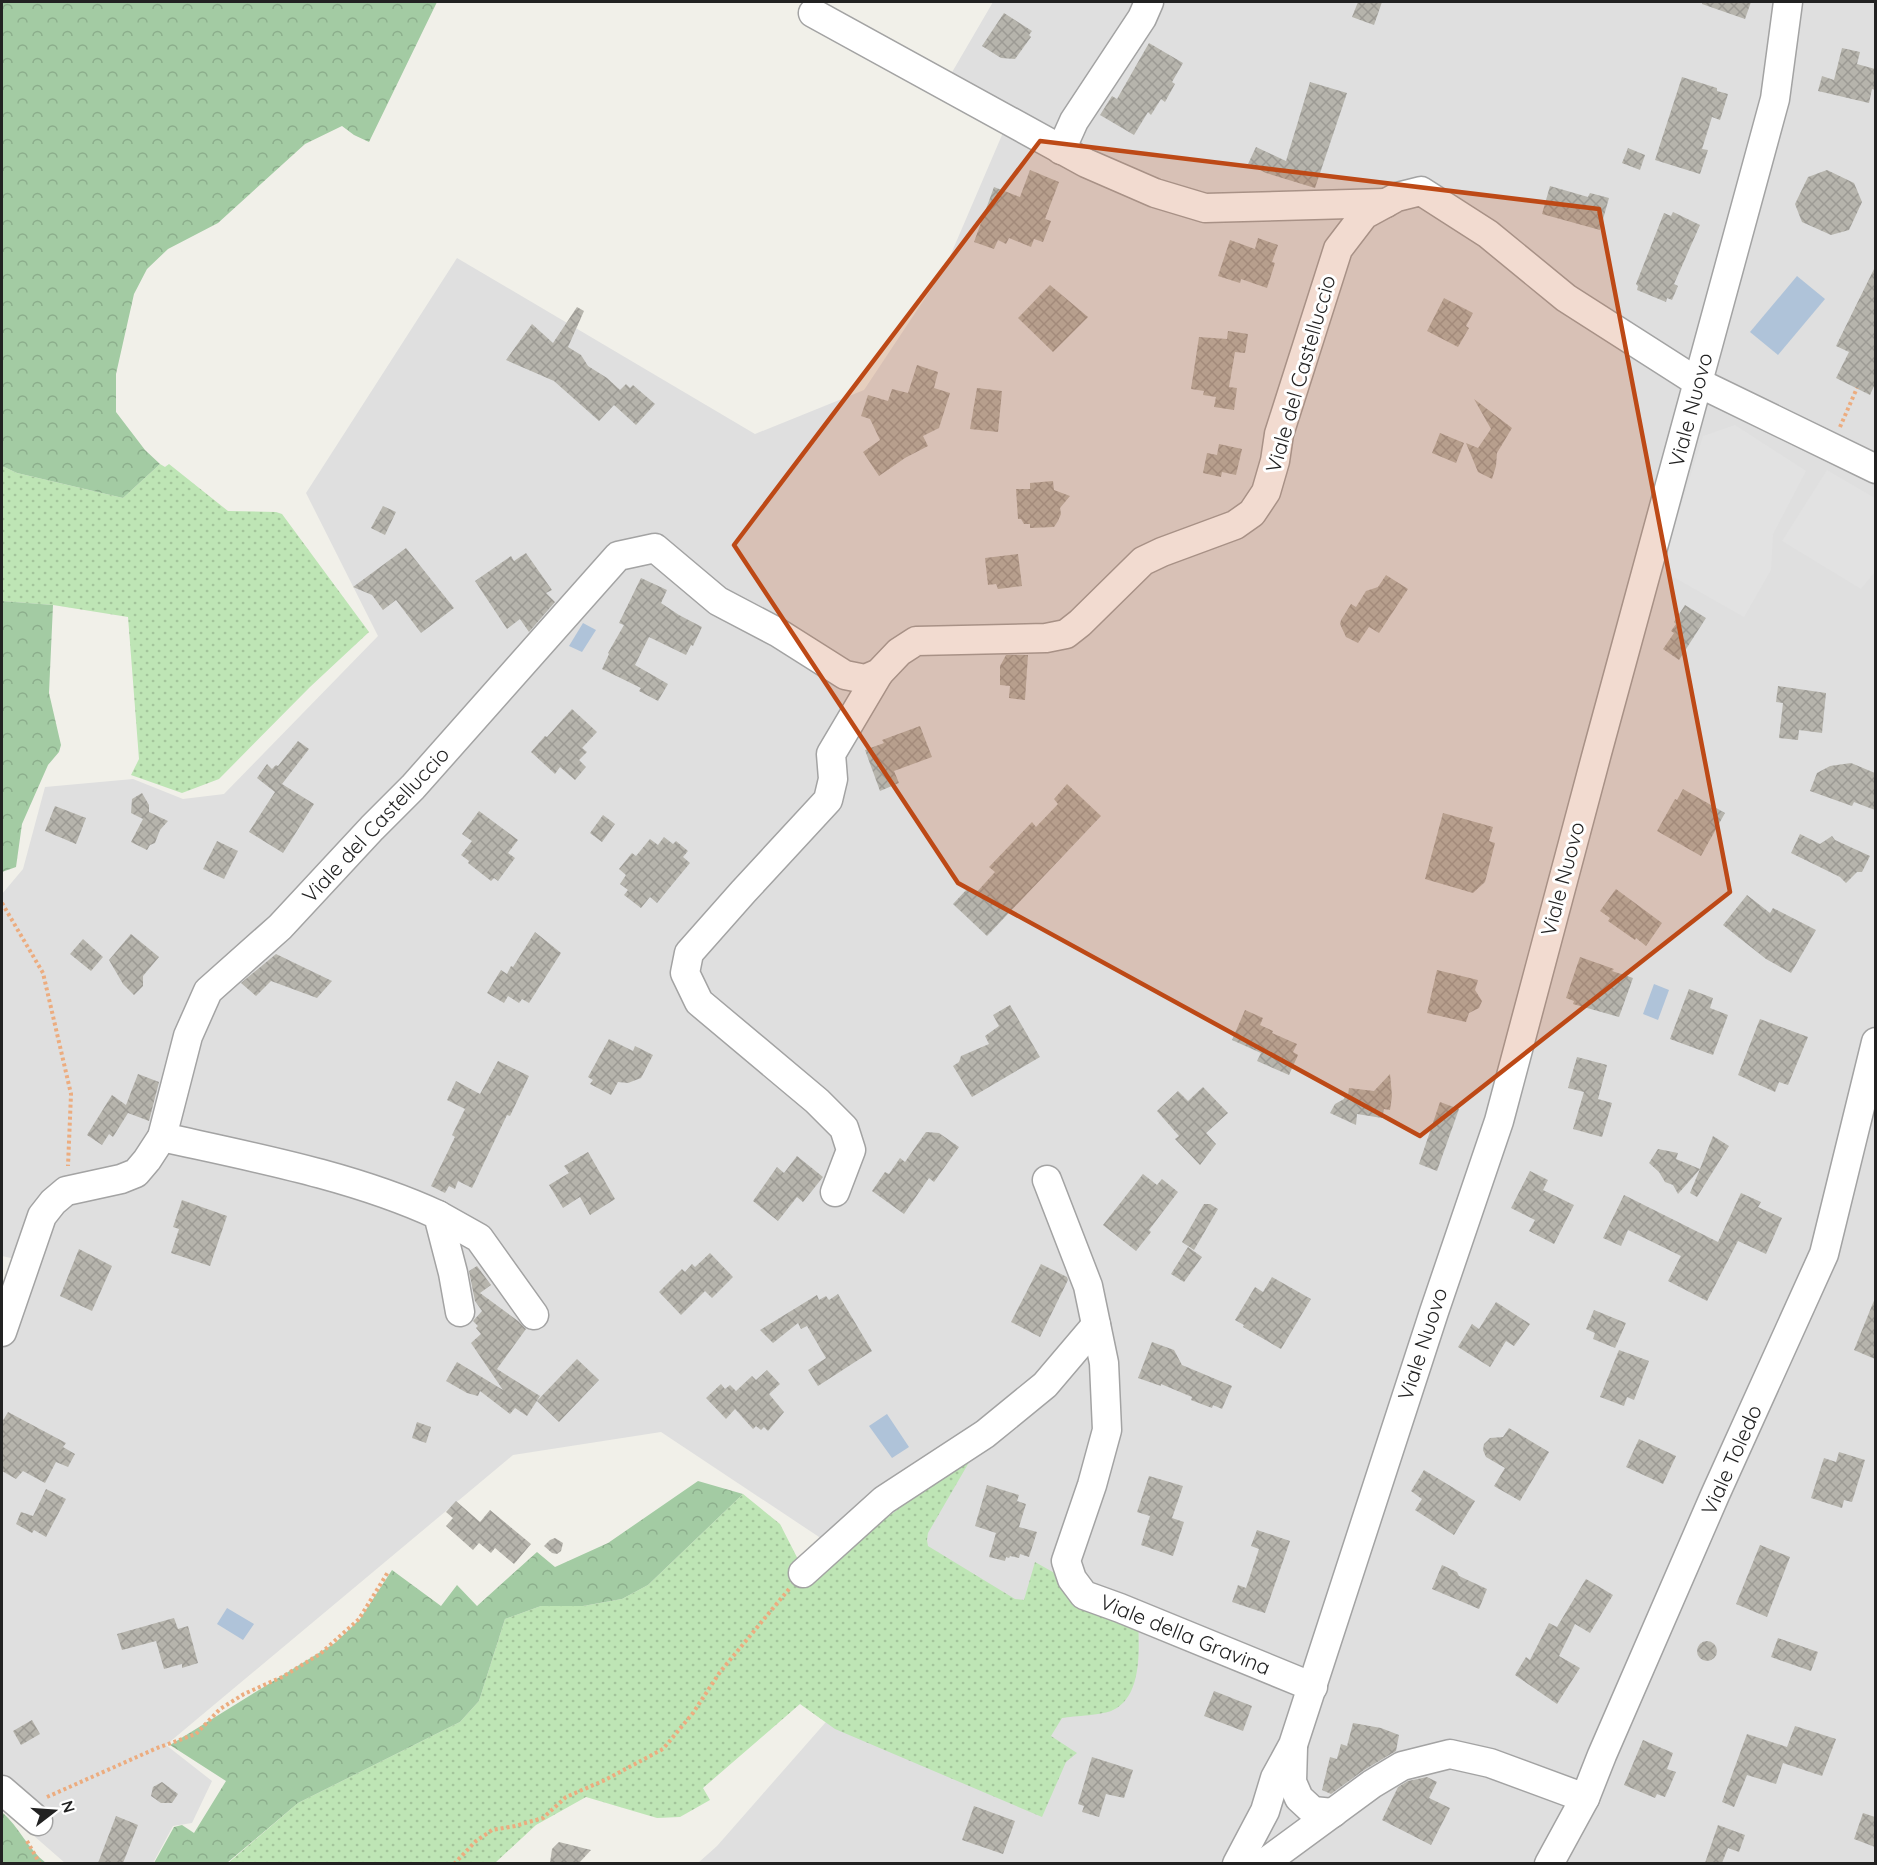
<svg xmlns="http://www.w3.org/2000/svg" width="1877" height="1865" viewBox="0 0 1877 1865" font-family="Quicksand,sans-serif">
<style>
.residential{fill:#dfdfdf}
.grass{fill:url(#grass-dots)}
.forest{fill:url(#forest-crowns)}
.parking{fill:#e2e2e2}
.water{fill:#afc3d9}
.building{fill:url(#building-cross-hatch)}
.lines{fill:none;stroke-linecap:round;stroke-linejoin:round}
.minor-casing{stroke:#a3a3a3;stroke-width:31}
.path{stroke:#ecac7f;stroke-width:4;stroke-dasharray:3 3;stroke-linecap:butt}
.minor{stroke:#fff;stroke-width:28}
.marked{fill:#bd4916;fill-opacity:0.2;stroke:#bd4916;stroke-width:4.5;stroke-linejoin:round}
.labels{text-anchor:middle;stroke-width:6;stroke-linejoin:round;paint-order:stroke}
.street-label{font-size:21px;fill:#222;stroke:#fff}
</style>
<defs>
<pattern id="grass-dots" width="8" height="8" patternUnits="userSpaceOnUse" patternTransform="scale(1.5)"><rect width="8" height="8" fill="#bee5b5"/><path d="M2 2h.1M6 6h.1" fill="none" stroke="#a3c49b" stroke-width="1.8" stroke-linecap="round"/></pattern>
<pattern id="forest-crowns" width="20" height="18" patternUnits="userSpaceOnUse" patternTransform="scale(1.5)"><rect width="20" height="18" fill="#a3cba3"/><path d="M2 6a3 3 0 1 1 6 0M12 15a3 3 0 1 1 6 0" fill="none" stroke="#8cae8c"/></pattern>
<pattern id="building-cross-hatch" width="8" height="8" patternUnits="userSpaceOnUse" patternTransform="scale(1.5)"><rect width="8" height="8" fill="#b6b4ac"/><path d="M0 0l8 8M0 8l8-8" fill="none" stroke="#9c9a94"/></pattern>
</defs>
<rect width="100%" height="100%" fill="#f1f0e9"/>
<path class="residential" d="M993,2H1875V1863H698L717,1846L926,1608L661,1432L513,1455L166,1745L212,1781L192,1823L173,1826L153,1863H65L2,1808V1350L33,1263L2,1256V894L23,869L45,787L133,779L183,799L224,794L378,636L306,493L457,258L755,434L864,390L945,268L1005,128L944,86Z"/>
<g class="grass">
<path d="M160,464L165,467L169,464L228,511L276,512L282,514L369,632L310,687L219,779L182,793L131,775L139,759L128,617L53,605L2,601V466L17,473L123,498Z"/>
<path d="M975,1452L928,1533L927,1540L928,1546L1015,1599L1024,1600L1035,1562L1138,1620C1139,1647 1143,1696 1113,1710C1104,1715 1074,1716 1062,1718L1051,1736L1077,1753L1066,1762L1042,1817L835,1729L800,1704L703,1788L710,1800L680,1817L657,1818L586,1797L536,1825L495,1863L227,1864L298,1803L460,1722L479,1701L505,1619L541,1606H583L622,1599L648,1585L743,1494L780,1524L807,1577Z"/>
</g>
<g class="forest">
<path d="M2,2H437L369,142L354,135L342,126L305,144L218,223L168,249L147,269L134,294L116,374V412L145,450L160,464L123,498L17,473L2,466Z"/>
<path d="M2,601L53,605L49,693L61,745L59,752L48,765L22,824L16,867L2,872Z"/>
<path d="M698,1481L743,1494L648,1585L622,1599L583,1606H541L505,1619L479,1701L460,1722L298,1803L227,1863H154L174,1827L182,1825L194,1833L226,1781L170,1745L335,1643L360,1619L392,1570L441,1606L457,1585L477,1606L537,1552L555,1567L608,1543Z"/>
<path d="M2,1812C19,1827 28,1849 46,1863H2Z"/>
</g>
<g class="parking">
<path d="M1735,425L1806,471L1773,534L1771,570L1744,617L1661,570L1703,436Z"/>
<path d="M1827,470L1875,498V572L1861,589L1782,541Z"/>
</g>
<g class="water">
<path d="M1797,276L1825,299L1778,355L1750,332Z"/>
<path d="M583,623L596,630L582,652L569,646Z"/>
<path d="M1654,984L1669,990L1658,1020L1643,1014Z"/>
<path d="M887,1414L909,1447L892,1458L869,1426Z"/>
<path d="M227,1608L254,1624L243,1640L217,1624Z"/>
</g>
<g class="building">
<path d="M1358,2H1382L1374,25L1352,17Z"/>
<path d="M1702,2H1751L1745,19L1702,4Z"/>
<path d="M1004,13L1032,31L1029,35L1031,37L1015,59L1001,58L982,46Z"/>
<path d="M1149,43L1183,63L1172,82L1175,84L1165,102L1161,99L1151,115L1148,112L1134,135L1100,115L1112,96L1117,99Z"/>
<path d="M1842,48L1860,52L1857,64L1875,69V90L1872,89L1869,103L1818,91L1822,76L1834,80Z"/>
<path d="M1682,77L1717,88V91L1728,94L1720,120L1712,117L1702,149L1708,150L1700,174L1655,160Z"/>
<path d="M1310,82L1347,93L1315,188L1266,173L1248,164L1256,147L1286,161Z"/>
<path d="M1628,148L1645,155L1640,170L1622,163Z"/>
<path d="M1030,170L1059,182L1045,219L1051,221L1043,242L1034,239L1031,247L1009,238L1006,244L998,240L994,249L974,242L994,187L1020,197Z"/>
<path d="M1827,170L1854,183L1862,202L1849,230L1831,235L1802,222L1795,204L1808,177Z"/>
<path d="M1550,186L1588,197L1590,193L1609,198L1600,230L1542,214Z"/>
<path d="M1673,212L1700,225L1674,284L1678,286L1672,300L1667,298L1666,302L1637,290L1638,286L1636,284L1664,213L1671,216Z"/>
<path d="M1258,238L1278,245L1272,262L1275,263L1267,288L1241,279L1240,283L1218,276L1230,240L1255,249Z"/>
<path d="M1875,267V384L1870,395L1836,378L1849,352L1836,346Z"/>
<path d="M1050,285L1088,317L1053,352L1018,318Z"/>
<path d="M1444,298L1473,313L1466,326L1469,328L1458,347L1427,331Z"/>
<path d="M577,307L584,311L568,347L581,355L588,366L607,378L620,390L626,384L630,388L633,385L655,404L636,425L614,405L599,421L554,381L506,360L532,324L553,343Z"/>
<path d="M1228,331L1248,334L1245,353L1235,352L1229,387L1237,388L1234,410L1214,407L1216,397L1203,395L1204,391L1191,389L1199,337L1227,339Z"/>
<path d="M917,365L938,372L934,388L950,393L939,428L923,436L928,446L905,458L879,476L863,452L880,440L870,419L861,416L868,395L888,401L892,389L908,393Z"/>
<path d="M977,388L1002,391L998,432L970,429Z"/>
<path d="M1474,399L1512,428L1497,453L1496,466L1492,479L1478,472L1466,443L1478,448L1491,429Z"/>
<path d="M1440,433L1464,443L1456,463L1432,453Z"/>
<path d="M1219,444L1242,449L1236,475L1222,472L1221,477L1203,473L1207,453L1217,455Z"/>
<path d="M1053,481L1054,490L1070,496L1060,508L1061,514L1058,521L1054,527L1030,528V524H1024L1021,519H1018L1016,489H1030V483Z"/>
<path d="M383,506L396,512L385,535L371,528Z"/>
<path d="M406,548L454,608L421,633L396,600L383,610L372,595L353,587Z"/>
<path d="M526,553L552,590L546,593L555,602L529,632L520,619L507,629L475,581L511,556L514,561Z"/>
<path d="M1018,554L1022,586L998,589L996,584L988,585L985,558Z"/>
<path d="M1386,575L1408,589L1379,633L1369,627L1358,643L1346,637L1340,624L1341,620L1351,604L1356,607L1366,591L1378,587Z"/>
<path d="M641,578L667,590L661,603L679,615L702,627L693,646L691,645L686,655L649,637L635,665L668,684L658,701L639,691L641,688L602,669L609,654L608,653L624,625L619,623Z"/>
<path d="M1685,605L1706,618L1679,660L1663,649L1674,633L1671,631L1676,624L1674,622Z"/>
<path d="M1006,655H1028L1025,700L1009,698L1010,686L1000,685V666Z"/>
<path d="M1778,686L1826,693L1822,733L1799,730L1798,740L1779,738L1783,703L1776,702Z"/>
<path d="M572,709L597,732L582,748L587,752L579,760L586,767L575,780L560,767L555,774L531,752L545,736L547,737Z"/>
<path d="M920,726L932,757L894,771L899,783L880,791L865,750L884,743L882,740Z"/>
<path d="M298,741L309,749L282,784L314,804L283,853L249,832L275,792L257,778L267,764L272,769L276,765L278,766Z"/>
<path d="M1851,763L1875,773V810L1854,802L1852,806L1810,791L1817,773L1830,766Z"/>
<path d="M1067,784L1101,816L987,936L953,904L968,888L975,894L995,872L989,867L1032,822L1036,827L1058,804L1054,799Z"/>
<path d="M1683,789L1725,813L1701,856L1657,831L1675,799L1677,800Z"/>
<path d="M142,793L149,805V812L168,821L160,830L155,843L150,845L147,850L131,842L143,819L131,813L132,799Z"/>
<path d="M55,806L86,818L76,844L45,831Z"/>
<path d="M479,811L518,840L508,853L515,858L498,881L494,878L491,881L468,863L469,861L461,855L472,841L462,834Z"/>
<path d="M1443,813L1493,827L1489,841L1495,843L1485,882L1473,893L1425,879Z"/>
<path d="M603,815L615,824L602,842L590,833Z"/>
<path d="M1800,834L1820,844L1832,836L1835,840L1870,856L1862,872H1857L1846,883L1840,877L1791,853Z"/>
<path d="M664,837L673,844L676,841L688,851L683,857L690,863L657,903L650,897L641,908L624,895L628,890L620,884L626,875L619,869L632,853L636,856L650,839L658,845Z"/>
<path d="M217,841L238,851L224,879L203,869Z"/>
<path d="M1616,889L1662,923L1646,946L1636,938L1635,940L1608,921L1610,918L1600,911Z"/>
<path d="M1747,895L1770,913L1773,908L1816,930L1791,973L1766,959L1723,925Z"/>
<path d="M535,932L561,953L529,1003L522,999L519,1003L508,996L504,1003L487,993L501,970L507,974L511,966L513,967Z"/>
<path d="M131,934L159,957L143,976V986L134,995L123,984L109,960Z"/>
<path d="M83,939L103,957L91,971L70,954Z"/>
<path d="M276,954L332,981L317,998L271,981L256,996L241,983Z"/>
<path d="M1580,957L1614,969L1612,971L1633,978L1619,1017L1573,1004L1574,1001L1566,998Z"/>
<path d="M1437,970L1478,980L1475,990L1482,1001L1479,1008L1469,1013L1466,1022L1427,1013Z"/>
<path d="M1689,989L1713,998L1710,1008L1728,1015L1713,1055L1670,1039Z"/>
<path d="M1010,1005L1040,1057L972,1097L953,1066L959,1062L961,1056L989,1044L985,1036L999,1026L993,1015Z"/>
<path d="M1245,1010L1263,1018L1260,1025L1273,1031L1272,1033L1297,1044L1293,1052L1298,1055L1289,1075L1257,1061L1261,1053L1232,1040Z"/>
<path d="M1760,1019L1808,1037L1788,1085L1779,1082L1775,1092L1738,1075Z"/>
<path d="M609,1039L633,1051L635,1046L653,1055L641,1078L628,1083L618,1082L611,1095L590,1084L593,1080L588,1077Z"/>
<path d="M1577,1057L1607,1065L1598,1099L1612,1103L1602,1137L1573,1129L1584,1092L1568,1088Z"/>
<path d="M498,1061L529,1076L510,1116L507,1115L472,1188L458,1181L455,1189L449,1186L445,1193L431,1186L455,1137L452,1135L465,1109L447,1100L456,1081L480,1094Z"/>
<path d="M138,1074L159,1082L149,1121L128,1113L113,1137L109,1134L102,1145L87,1135L112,1095L126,1105Z"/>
<path d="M1390,1074L1392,1096L1390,1110L1384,1109L1382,1118L1357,1114L1356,1125L1330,1113L1335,1104L1344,1099L1345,1095H1348L1349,1088L1374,1091Z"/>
<path d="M1203,1087L1228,1113L1206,1133L1216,1144L1200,1165L1175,1139L1179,1136L1157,1111L1178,1091L1188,1101Z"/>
<path d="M1440,1102L1459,1109L1437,1171L1419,1164Z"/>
<path d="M926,1132L939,1133L959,1147L934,1182L929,1178L904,1214L872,1191L885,1172L889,1174L900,1158L905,1162Z"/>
<path d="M1713,1136L1729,1146L1697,1197L1690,1193L1700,1169L1678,1194L1673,1185L1665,1182L1659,1172L1649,1163L1658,1149L1678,1153L1676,1159L1700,1169Z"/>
<path d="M588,1152L615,1199L590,1215L580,1197L563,1208L549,1185L569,1173L564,1166Z"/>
<path d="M797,1156L823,1177L803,1202L797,1197L778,1221L753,1201L777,1167L784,1173Z"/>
<path d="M1530,1171L1548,1180L1543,1190L1574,1205L1554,1244L1529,1231L1535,1220L1511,1208Z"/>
<path d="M1143,1174L1157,1185L1162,1179L1178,1192L1149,1230L1151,1232L1136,1251L1103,1225Z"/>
<path d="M1741,1193L1761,1202L1758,1207L1782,1218L1766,1254L1738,1241L1707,1301L1668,1281L1681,1256L1628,1230L1621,1246L1603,1238L1624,1195L1718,1242Z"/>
<path d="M182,1200L227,1216L210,1266L171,1253L179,1229L173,1227Z"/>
<path d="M1204,1204H1210L1218,1209L1194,1250L1182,1242Z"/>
<path d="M1188,1247L1202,1257L1184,1282L1171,1274Z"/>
<path d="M79,1249L112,1266L92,1311L60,1296Z"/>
<path d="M710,1253L733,1277L712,1298L705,1291L681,1315L659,1292L682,1269L685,1272L692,1264L695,1267Z"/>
<path d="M1041,1264L1067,1277L1068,1280L1040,1337L1011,1322Z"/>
<path d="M477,1266L491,1285L480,1293L518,1321L526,1329L497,1369L540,1396L527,1416L515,1408L510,1414L480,1391L478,1396L467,1393L446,1381L457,1362L503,1390L471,1343L481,1334L476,1328L478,1326L473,1321L482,1311L475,1301L469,1271Z"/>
<path d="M1272,1277L1311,1299L1281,1349L1243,1327L1244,1325L1235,1320L1255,1287L1263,1292Z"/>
<path d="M838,1294L872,1351L818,1386L808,1370L826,1358L807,1326L801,1329L798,1323L773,1343L760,1330L817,1295L819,1300L826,1296L829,1300Z"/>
<path d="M1875,1298V1359L1854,1350Z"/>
<path d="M1496,1302L1530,1324L1514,1346L1506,1341L1490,1367L1458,1347L1472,1324L1479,1329Z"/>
<path d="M1594,1310L1626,1323L1615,1348L1593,1339L1595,1333L1586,1329Z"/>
<path d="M1152,1342L1174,1350L1182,1365L1232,1386L1222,1409L1213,1405L1212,1408L1191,1400L1192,1397L1161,1384V1386L1138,1378Z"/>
<path d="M1619,1350L1649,1361L1634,1400L1627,1397L1624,1406L1600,1397Z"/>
<path d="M577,1359L599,1380L559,1422L537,1401Z"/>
<path d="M767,1370L780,1384L769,1394L784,1412L768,1431L764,1427L761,1430L756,1426L753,1429L735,1409L726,1419L706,1398L721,1384L725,1389L730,1385L736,1391L752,1376L756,1380Z"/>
<path d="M8,1412L66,1443L63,1447L75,1454L68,1467L56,1462L45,1483L23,1471L16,1479L2,1471V1422Z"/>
<path d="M417,1422L431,1427L426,1443L412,1438Z"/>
<path d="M1509,1428L1549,1452L1520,1501L1494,1486L1505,1468L1486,1457L1483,1450L1484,1444L1490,1438L1503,1437Z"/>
<path d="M1639,1439L1676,1456L1663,1484L1626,1467Z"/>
<path d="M1839,1452L1865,1460L1852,1502L1844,1500L1842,1508L1811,1498L1824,1458L1836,1462Z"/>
<path d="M1424,1470L1475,1501L1454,1535L1415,1510L1422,1499L1411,1491Z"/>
<path d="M1149,1476L1183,1486L1172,1518L1184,1522L1173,1556L1141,1545L1150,1516L1137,1512Z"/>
<path d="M987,1485L1019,1495L1017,1501L1026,1504L1019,1527L1037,1532L1029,1557L1020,1554L1019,1558L1010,1556L1009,1558L1006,1557L1005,1561L989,1557L996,1533L975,1526Z"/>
<path d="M46,1489L66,1499L46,1537L34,1530L32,1533L16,1524L21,1512L33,1516Z"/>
<path d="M456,1501L480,1522L490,1510L531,1544L514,1564L495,1548L491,1553L479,1543L473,1550L446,1526L453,1518L446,1512Z"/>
<path d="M1257,1530L1290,1541L1265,1613L1232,1602L1238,1585L1246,1588L1259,1549L1251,1546Z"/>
<path d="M555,1538L563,1543L561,1551L557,1554L552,1553L544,1546L550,1540Z"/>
<path d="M1760,1545L1790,1557L1767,1617L1736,1604Z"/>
<path d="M1442,1565L1457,1572L1459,1576L1487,1589L1479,1609L1432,1589Z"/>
<path d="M1586,1579L1613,1595L1590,1633L1575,1624L1559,1656L1580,1668L1557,1704L1515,1675L1526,1657L1530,1660L1549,1623L1557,1627Z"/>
<path d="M174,1618L178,1629L188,1626L198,1663L182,1668V1664L164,1669L156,1641L122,1650L117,1634Z"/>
<path d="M1778,1638L1818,1652L1811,1671L1771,1657Z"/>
<circle cx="1707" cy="1651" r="10"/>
<path d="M1214,1691L1252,1706L1243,1731L1204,1716Z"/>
<path d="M32,1720L40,1734L21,1745L13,1731Z"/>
<path d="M1353,1723L1381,1728L1399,1735L1396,1751L1364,1770L1331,1794L1322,1790L1330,1757L1337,1759L1341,1744L1347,1746Z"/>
<path d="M1795,1726L1836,1739L1822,1776L1783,1763L1776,1784L1747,1775L1734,1807L1722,1802L1747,1734L1787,1747Z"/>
<path d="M1643,1740L1673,1753L1667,1769L1676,1772L1665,1797L1657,1794L1655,1798L1624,1785Z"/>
<path d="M1092,1757L1133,1770L1124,1798L1106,1794L1099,1817L1082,1812L1084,1806L1078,1804Z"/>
<path d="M1427,1777L1437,1782L1429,1798L1450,1808L1431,1845L1382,1820L1398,1787L1408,1781Z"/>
<path d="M162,1782L178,1794L172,1803H161L151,1796L153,1787Z"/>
<path d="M974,1806L1015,1821L1003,1854L962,1840Z"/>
<path d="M1863,1813L1875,1817V1847L1854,1839Z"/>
<path d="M116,1816L138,1825L123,1863H98Z"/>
<path d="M1718,1825L1745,1835L1739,1852L1728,1848L1722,1863H1705Z"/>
<path d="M559,1842L591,1850L579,1863H550L552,1849Z"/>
</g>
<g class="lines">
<defs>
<g id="minor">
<path d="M813,13L1086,163L1155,193L1205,208L1386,203"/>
<path d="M1061,150L1074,121L1142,18L1149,2"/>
<path d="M162,1137C252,1157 354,1176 438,1215L453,1273L460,1312"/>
<path d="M1047,1180L1088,1286L1104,1363L1107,1430L1092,1485L1066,1561L1072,1579L1084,1595L1120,1608L1313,1687"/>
<path d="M835,1192L851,1150L844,1128L817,1101L699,1002L685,973L689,953L743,892L828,800L833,779L831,754L879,673"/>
<path d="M438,1215L479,1238L534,1315"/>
<path d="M2,1332L42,1216L53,1202L66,1191L121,1179L136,1173L147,1160L162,1137L188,1036L208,991L280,927L372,828L413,787L618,556L655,548L718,601L777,632L845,675L865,679L879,673L899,652L916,641L1046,638L1066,634L1080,623L1143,561L1162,552L1235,525L1252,513L1266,492L1275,461L1279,434L1338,249L1364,215L1397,197L1421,191L1488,234L1566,298L1699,383L1876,469"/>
<path d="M803,1573L884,1500L985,1434L1045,1385L1096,1325"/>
<path d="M1293,1747L1292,1782L1299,1798L1313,1811L1333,1813"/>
<path d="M2,1790L38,1821"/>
<path d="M1237,1864L1265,1811L1275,1778L1293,1745L1434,1312L1499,1121L1597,753L1775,99L1788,2"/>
<path d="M1263,1864L1372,1784L1402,1766L1450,1754L1490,1763L1585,1798"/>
<path d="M1549,1864L1585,1798L1602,1755L1715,1495L1824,1254L1876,1042"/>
</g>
</defs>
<use href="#minor" class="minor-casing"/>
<g class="path">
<path d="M1840,427L1857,388"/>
<path d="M2,903L43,973L71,1094L68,1166"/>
<path d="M47,1797L157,1748L196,1734L220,1709L244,1694L282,1677L320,1654L359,1619L388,1572"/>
<path d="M27,1841L40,1864"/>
<path d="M454,1864L476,1841L492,1830L515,1826L543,1818L566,1797L605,1780L663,1749L693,1713L720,1672L789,1589"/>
</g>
<use href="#minor" class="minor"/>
</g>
<path class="marked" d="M1040,141L1599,209L1730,892L1420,1136L958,883L734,545Z"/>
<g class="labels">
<g class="street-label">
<text transform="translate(1301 374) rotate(-74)" y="7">Viale del Castelluccio</text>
<text transform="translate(1691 410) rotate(-75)" y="7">Viale Nuovo</text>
<text transform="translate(376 825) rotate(-47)" y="7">Viale del Castelluccio</text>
<text transform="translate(1563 879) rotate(-75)" y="7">Viale Nuovo</text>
<text transform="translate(1423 1344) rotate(-72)" y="7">Viale Nuovo</text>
<text transform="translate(1732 1460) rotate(-66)" y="7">Viale Toledo</text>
<text transform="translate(1185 1635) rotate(22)" y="7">Viale della Gravina</text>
</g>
</g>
<rect width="1877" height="1865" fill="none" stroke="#222222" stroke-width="6"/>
<g transform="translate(54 1811) rotate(73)" stroke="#ffffff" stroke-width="4.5" paint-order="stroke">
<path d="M0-4.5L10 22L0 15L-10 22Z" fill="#222222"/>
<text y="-9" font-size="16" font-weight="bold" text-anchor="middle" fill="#222222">N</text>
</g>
</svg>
